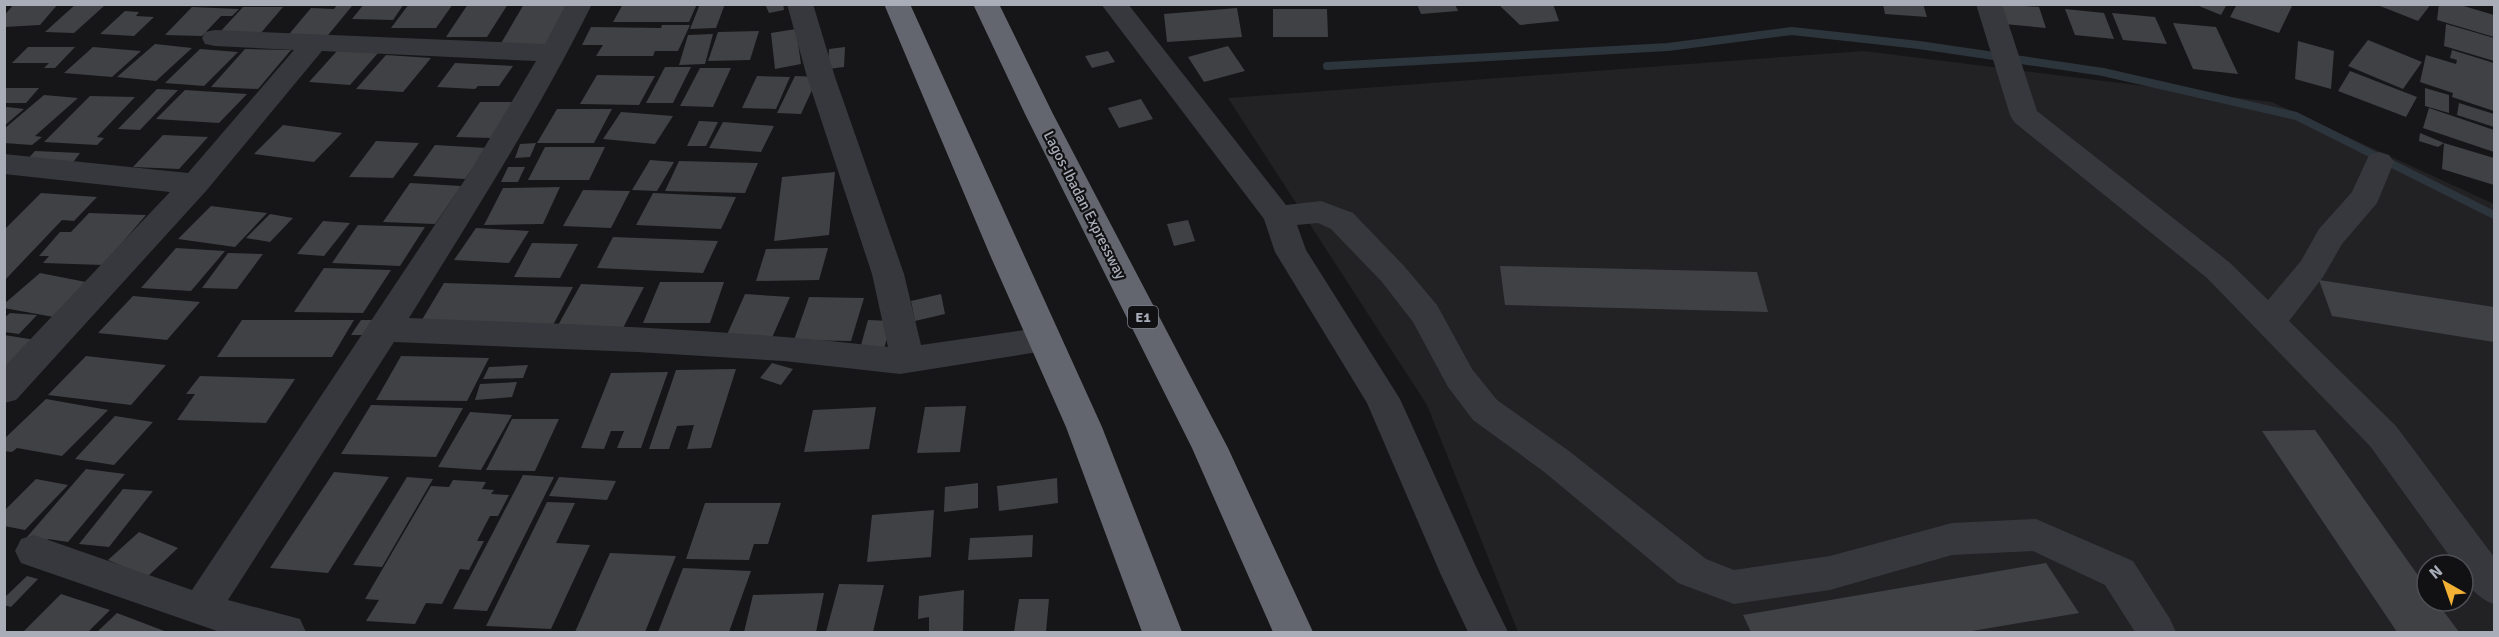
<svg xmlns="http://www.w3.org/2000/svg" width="2499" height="637" viewBox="0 0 2499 637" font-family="Signika,sans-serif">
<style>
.built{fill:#222225;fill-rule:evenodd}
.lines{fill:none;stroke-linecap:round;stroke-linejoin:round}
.stream{stroke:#2c353c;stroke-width:8}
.building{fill:#404145}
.minor{fill:#37383d;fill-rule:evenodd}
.highway{fill:#63666e;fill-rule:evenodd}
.labels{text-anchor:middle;stroke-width:4.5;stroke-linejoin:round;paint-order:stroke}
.shield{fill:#111113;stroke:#7b7e86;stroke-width:1.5}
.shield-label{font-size:14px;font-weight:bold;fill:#a8adb8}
.street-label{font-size:15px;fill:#a8adb8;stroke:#111113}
</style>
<rect width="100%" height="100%" fill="#161618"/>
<path class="built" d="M1864,51L2272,102L2494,204V632H1518L1427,405L1228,98ZM2427,565H2463V601H2427Z"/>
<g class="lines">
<path class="stream" d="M1327,66L1668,47L1792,31L1919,45L2103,72L2296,116L2494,215"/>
</g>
<g class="building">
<path d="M14,4H58L40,25L4,27V16Z"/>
<path d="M76,4L104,6L74,33L45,32Z"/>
<path d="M364,4H404L393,20L352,19Z"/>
<path d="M409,4H453L436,28H391Z"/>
<path d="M468,4H508L487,37H446Z"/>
<path d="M524,4H572L549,44L500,45Z"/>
<path d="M623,4H697L689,22H613Z"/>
<path d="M700,4H725L716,28L690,29Z"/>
<path d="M765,4H783L784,10L769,13Z"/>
<path d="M1417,4H1455L1458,11L1421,14Z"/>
<path d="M1498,4H1553L1559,21L1520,25Z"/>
<path d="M1883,4H1923L1927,17L1885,14Z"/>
<path d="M1998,4L2039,7L2046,28L2004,24Z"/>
<path d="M2194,4H2227L2221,15Z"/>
<path d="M2237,4H2293L2279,33L2230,17Z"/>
<path d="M2375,4H2431L2418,21Z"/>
<path d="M2439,4H2457L2494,15V37L2437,20Z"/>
<path d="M337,5L352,6L324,40L285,39L311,8L334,9Z"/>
<path d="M192,7L239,9L232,16H221L202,36L165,35Z"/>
<path d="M243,7H283L260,34L219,33Z"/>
<path d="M1237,8L1242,37L1167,42L1164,14Z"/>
<path d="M1273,9H1327L1328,37H1273Z"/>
<path d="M2065,9L2104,13L2114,39L2075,35Z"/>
<path d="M125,11L139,12L136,16L154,17L134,36L100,34Z"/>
<path d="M2112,13L2155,17L2167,44L2123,40Z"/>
<path d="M2173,23L2216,27L2238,74L2193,69Z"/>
<path d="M2446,24L2494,38V61L2444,46Z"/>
<path d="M662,25H690L678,51H655L653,56H596L603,45H582L591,27L661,28Z"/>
<path d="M796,29L801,64L775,69L771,33Z"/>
<path d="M759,31L750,60L708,61L718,32Z"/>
<path d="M713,34L705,64L679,65L688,35Z"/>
<path d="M2368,40L2422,62L2403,89L2348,66Z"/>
<path d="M2298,41L2334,51L2331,89L2295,79Z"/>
<path d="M155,44L192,48L156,81L117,77Z"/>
<path d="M1228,46L1245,71L1204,82L1188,57Z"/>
<path d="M28,47H75L55,68H44L49,63H12Z"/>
<path d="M93,47L141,51L112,77L64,73Z"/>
<path d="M845,47L844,67L828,69L829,49Z"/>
<path d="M200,49L238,52L204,86L165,83Z"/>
<path d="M245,49L291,50L258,89L211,87Z"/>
<path d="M2452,50L2494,63V111L2452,97L2453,93L2420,82L2426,55L2456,64L2457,60L2450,58Z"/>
<path d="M337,51L378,53L350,85L309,82Z"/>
<path d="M1108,51L1115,62L1092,68L1085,56Z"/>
<path d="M386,55L431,58L403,92L356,89Z"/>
<path d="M455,63L513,66L499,86H478L475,89L437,87Z"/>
<path d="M665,67H691L673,103H646Z"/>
<path d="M700,68H731L713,107L680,106Z"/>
<path d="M2350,71L2417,97L2406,117L2338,91Z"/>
<path d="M597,75L655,76L639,105L580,104Z"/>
<path d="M757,76L790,77L776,109L742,108Z"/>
<path d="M795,76L818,77L801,114L777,113Z"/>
<path d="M4,88H39L26,103H4Z"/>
<path d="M2425,88L2449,95V113L2425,106Z"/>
<path d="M157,89L178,90L140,130L118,129Z"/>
<path d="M185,90L247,94L219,123L156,119Z"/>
<path d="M44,95L78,98L35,136L42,137L32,145L4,143V129Z"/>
<path d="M90,96L135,97L97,137L104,138L97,145L44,142Z"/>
<path d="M1141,99L1153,119L1119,128L1108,108Z"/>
<path d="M480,102H514L491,138L456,137Z"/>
<path d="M2459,103L2494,114V127L2457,115Z"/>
<path d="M7,107L24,109L4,126V109Z"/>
<path d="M2429,108L2494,130V152L2423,128Z"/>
<path d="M557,109H612L594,143H537Z"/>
<path d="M621,112L673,116L655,144L603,139Z"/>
<path d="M699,121L718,122L706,146H687Z"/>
<path d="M723,122L774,126L761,152L709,148Z"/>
<path d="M283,125L342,133L314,162L254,154Z"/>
<path d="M2420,133L2444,143L2438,147L2419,141Z"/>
<path d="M163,135L208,137L179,169L133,167Z"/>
<path d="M376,141L419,143L393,178L349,177Z"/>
<path d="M536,143L530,157L515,158L520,144Z"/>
<path d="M2444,143L2494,158V185L2442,169Z"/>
<path d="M435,145L487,148L465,179L413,176Z"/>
<path d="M545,147H605L589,180H528Z"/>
<path d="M35,151L80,153L71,165H22Z"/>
<path d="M650,160L674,162L657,191L632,190Z"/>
<path d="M679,161L758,163L745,193L665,191Z"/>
<path d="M508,167H525L518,182H501Z"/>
<path d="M835,172L829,235L774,241L782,177Z"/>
<path d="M410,183L461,186L435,224L383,222Z"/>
<path d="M560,187L543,224L484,225L503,188Z"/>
<path d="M583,190L630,191L611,228L563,226Z"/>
<path d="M41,193L97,197L74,221L62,220L4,281V230Z"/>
<path d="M653,193L736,197L721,229L636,225Z"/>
<path d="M211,206L267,213L235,247L178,239Z"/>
<path d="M89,213L146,215L103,265L43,263L49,256H39L60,232H71Z"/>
<path d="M270,214L293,218L270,242L246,238Z"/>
<path d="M1188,220L1195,241L1174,246L1167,224Z"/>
<path d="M323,221L350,223L324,256L297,254Z"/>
<path d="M358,225L425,227L400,266L332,263Z"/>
<path d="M476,228L529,231L509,263L454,260Z"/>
<path d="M613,237L718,241L703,273L597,268Z"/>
<path d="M532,243L578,244L560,278L514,277Z"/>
<path d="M176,248L225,251L191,291L141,288Z"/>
<path d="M828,248L819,280L756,281L766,249Z"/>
<path d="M228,253L263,254L237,289L202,288Z"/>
<path d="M1500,266L1757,272L1768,312L1505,305Z"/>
<path d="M324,268L391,270L363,313L294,312Z"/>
<path d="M40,273L96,284L59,318L4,308V304Z"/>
<path d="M2319,280L2494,307V342L2332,316Z"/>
<path d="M660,282H724L710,323H643Z"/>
<path d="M444,283L573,287L552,327L420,323Z"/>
<path d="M581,284L644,287L622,330L557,327Z"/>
<path d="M745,294L790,297L771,340L726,337Z"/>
<path d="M941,294L945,314L915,321L911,301Z"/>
<path d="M133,296L200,302L167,340L98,333Z"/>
<path d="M809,297L864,298L851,341L794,340Z"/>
<path d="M10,313L37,315L19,334L4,332V318Z"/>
<path d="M242,320H354L332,357H217Z"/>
<path d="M361,320H387L378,335H351Z"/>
<path d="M868,320L892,321L883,352H859Z"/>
<path d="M4,335L42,341L4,377Z"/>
<path d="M86,356L166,365L131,405L48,395Z"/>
<path d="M401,356L489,358L467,401L376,400Z"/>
<path d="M772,363L793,369L781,385L760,378Z"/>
<path d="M528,365L523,378L483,379L489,367Z"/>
<path d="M736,369L711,448L687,449L694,425L677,426L669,449H649L676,370Z"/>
<path d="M668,372L641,448H617L624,431H611L604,449L581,448L611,373Z"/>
<path d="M200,376L295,379L266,423L177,420L195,394H186Z"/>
<path d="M517,382L512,397L475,400L480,384Z"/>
<path d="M46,399L108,410L62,456L17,448L12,452L4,451V439Z"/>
<path d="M371,405L463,408L436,457L341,454Z"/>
<path d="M966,406L960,452L917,453L925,407Z"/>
<path d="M876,407L869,449L804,452L813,410Z"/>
<path d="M470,412L512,415L481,470L438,467Z"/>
<path d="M115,416L153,422L114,465L75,459Z"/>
<path d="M512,419H559L535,471L486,470Z"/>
<path d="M2315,430L2427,588V601H2436L2459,632H2397L2262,431Z"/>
<path d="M86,469L125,474L68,542L48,539L43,545L34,537H27Z"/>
<path d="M334,472L389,477L328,573L270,568Z"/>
<path d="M523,475L554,477L487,611L453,609Z"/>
<path d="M407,477L433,479L382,567L353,565Z"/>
<path d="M559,477L616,481L607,500L549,496Z"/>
<path d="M1057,478L1058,503L999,511L997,486Z"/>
<path d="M36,479L68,485L25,530L4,526V511Z"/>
<path d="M453,480L486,482L482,489L494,490L491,494L509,495L498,516H490L477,541H484L469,570L460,569L442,604L426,603L415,624L366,621L379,600L365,599L431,486L449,487Z"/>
<path d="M978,483V508L944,512L945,487Z"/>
<path d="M123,489L153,491L109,547L79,544Z"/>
<path d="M547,502L575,503L556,543L590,545L551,629L486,626Z"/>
<path d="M705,503H781L768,544H754L749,560L686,559Z"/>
<path d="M934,510L931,557L867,562L872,515Z"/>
<path d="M139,532L178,548L147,577L108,560Z"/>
<path d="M1033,535L1032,557L968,560L970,538Z"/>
<path d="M610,553L676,556L645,632H575Z"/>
<path d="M2046,563L2079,613L1966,632H1751L1743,615Z"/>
<path d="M683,568L751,571L729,632H658Z"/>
<path d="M27,576L38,579L11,607L4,605V598Z"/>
<path d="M839,584L884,585L873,632H826Z"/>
<path d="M964,590L963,632H929V617L918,619L919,596Z"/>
<path d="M824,593L816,632H744L753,595Z"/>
<path d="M61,594L110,610L88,632H23Z"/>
<path d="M1019,599H1049L1046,632H1014Z"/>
<path d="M117,613L167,632H97Z"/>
</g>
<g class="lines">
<g class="minor">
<path d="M566,4H592C538,113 473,215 409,318C569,324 729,329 888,347L872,274L807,77L787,4H813L835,77L904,274L921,345L1045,327L1057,331L1062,340L1057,349L900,374L784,361L637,352L394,342L228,600L300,619L306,632H220L21,563L15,551L21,539L34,535L192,590L468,175L536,61L322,51L206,191L16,400L4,403V367L170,192L4,174V154L188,173L294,50L215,46L205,44L202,38L205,32L215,30L545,44Z"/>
<path d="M1101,4H1128L1286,205L1321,201L1353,213L1404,266L1437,305L1472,369L1497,400L1569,451L1706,559L1734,570L1830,556L1952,523L2036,519L2133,561L2170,619L2176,632H2135L2105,585L2033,551L1952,555L1830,590L1734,604L1678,583L1543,471L1473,420L1448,387L1413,322L1382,282L1331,229L1318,223L1297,225L1306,250L1400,399L1477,569L1508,632H1468L1441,575L1367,403L1275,252L1264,219Z"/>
<path d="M1976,4H2002L2037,111L2229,262L2268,300L2301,261L2319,229L2352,192L2369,155L2379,152L2389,155L2394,162L2377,203L2342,244L2323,277L2289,321L2396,426L2494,557V604C2478,599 2463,583 2463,565H2456L2370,446L2207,278L2014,122L2010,115Z"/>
</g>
<g class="highway">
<path d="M884,4H910L1102,427L1182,632H1142L1066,427L990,255Z"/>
<path d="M973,4H999L1053,114L1228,448L1313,632H1273L1192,448L1025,114Z"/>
</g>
</g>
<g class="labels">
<rect class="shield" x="1128" y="306" width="30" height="22" rx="4.5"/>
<g class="shield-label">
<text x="1143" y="322">E1</text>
</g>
<g class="street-label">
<text transform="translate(1085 205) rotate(63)" y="5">Lagos-Ibadan Expressway</text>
</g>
</g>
<rect width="2499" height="637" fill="none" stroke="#a8adb8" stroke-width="12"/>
<g transform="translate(2445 583) rotate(320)"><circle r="28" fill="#111113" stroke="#4d4f55" stroke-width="1.5"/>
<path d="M0-4.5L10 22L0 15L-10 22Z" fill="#f2b134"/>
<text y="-9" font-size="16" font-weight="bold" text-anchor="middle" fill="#a8adb8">N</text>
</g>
</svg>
